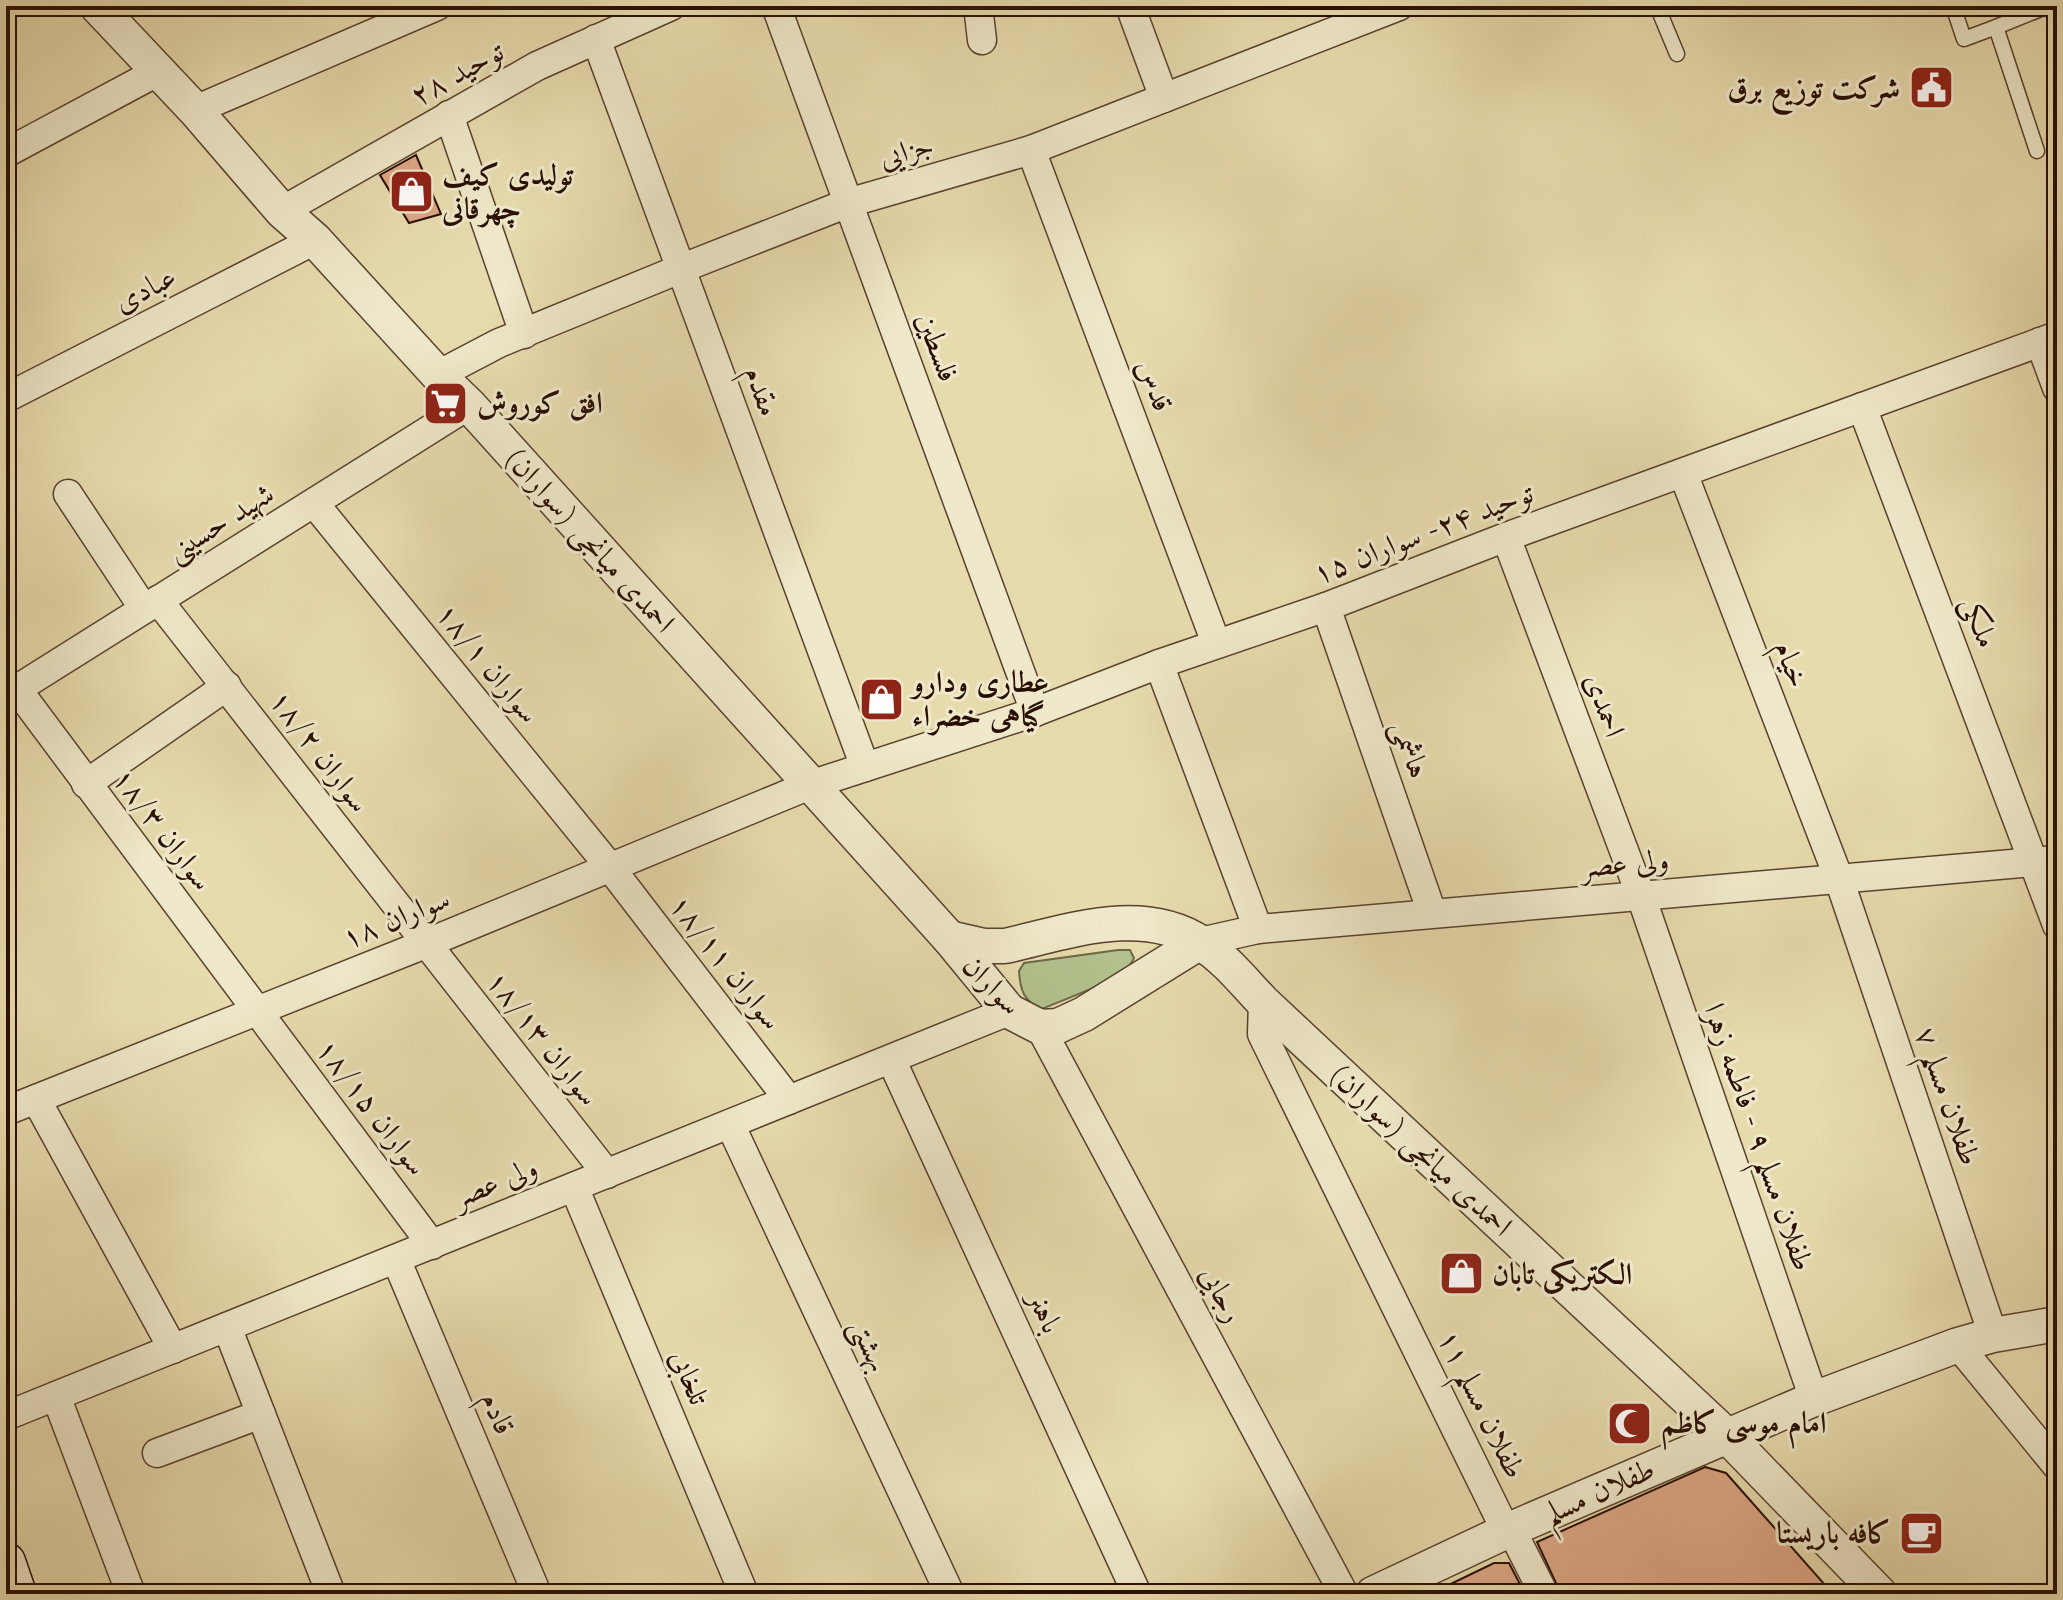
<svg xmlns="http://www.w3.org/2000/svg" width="2063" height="1600" viewBox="0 0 2063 1600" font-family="'Old Standard TT',Amiri,serif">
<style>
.green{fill:#b2c18d;stroke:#6e6848;stroke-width:2}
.building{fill:#dda685;stroke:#290f03;stroke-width:2}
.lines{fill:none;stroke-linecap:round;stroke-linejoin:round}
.service-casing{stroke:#58422e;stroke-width:17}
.minor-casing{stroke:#58422e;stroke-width:31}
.tertiary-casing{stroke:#58422e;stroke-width:37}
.secondary-casing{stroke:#290f03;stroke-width:41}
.service{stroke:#efe8ca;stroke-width:14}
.minor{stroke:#efe8ca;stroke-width:28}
.tertiary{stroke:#efe8ca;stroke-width:34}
.secondary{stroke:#efe8ca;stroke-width:38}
.labels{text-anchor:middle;stroke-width:6;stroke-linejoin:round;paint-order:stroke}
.street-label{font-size:30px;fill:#290f03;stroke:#efe8ca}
.poi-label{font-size:30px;font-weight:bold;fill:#290f03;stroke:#efe8ca;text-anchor:start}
</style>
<rect width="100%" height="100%" fill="#e7dbae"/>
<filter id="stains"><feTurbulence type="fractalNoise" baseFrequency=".0025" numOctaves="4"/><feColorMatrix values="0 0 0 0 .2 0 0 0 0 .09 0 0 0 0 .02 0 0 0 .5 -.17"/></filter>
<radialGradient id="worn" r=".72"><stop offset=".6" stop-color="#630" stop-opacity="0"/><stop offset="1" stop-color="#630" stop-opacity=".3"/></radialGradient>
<path class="green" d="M1118,950H1130L1134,958C1125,981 1065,998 1042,1009C1024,1002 1020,990 1019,971L1024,963Z"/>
<g class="building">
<path d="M416,155L441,214L409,223L380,175Z"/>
<path d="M1705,1467L1726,1473L1833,1594H1561L1537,1542Z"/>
<path d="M1494,1563H1509L1525,1594H1430Z"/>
</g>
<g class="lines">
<defs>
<g id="service">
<path d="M1657,6L1677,54"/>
<path d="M1953,6L1964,39L1996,27L2037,151"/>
<path d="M1996,27L2048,6"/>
</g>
<g id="minor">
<path d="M776,6L1035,712"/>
<path d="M978,6L982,40"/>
<path d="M1130,6L1164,98"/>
<path d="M596,39L865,767"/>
<path d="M195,110L437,6"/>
<path d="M449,115L524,334"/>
<path d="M1031,150L1216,643"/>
<path d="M6,153L157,72"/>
<path d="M282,211L537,66L671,6"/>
<path d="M2040,342L2057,388"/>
<path d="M438,375L499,343L680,269L848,203L1031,150L1399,6"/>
<path d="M6,398L315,240"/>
<path d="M1862,407L2057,925"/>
<path d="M1683,473L1839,879L1993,1335"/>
<path d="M68,494L144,609"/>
<path d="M314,503L609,866L789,1100"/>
<path d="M1506,537L1641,896L1814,1399"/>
<path d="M158,600L607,1174"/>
<path d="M1326,607L1432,913"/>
<path d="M1159,664L1258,929"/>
<path d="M17,689L432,1245"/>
<path d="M6,696L469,405"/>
<path d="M86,784L227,686"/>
<path d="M1200,942L1258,929L2057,860"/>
<path d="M1263,1002L1262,1034L1506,1531"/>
<path d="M1040,1027L1344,1594"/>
<path d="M891,1059L1137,1594"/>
<path d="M36,1099L173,1349"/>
<path d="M6,1111L425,944L810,785L1035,712L1159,664L1326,607L1506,537L2057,336"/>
<path d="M730,1124L950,1594"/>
<path d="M574,1187L744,1594"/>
<path d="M396,1259L537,1594"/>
<path d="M227,1327L331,1594"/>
<path d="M1958,1345L2057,1466"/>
<path d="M56,1396L131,1594"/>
<path d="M6,1416L1009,1011"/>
<path d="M157,1453L261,1414"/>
<path d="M1511,1529L1544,1594"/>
</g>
<g id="tertiary">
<path d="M97,6L195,110L282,211L315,240L438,375L469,405L949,938L1009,1011L1040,1027L1058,1026L1084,1014L1200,942"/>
<path d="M949,938L984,946H1005C1068,932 1142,904 1201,943C1225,958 1244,982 1263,1002L1726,1435L1880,1594"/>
<path d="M1373,1594L1511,1529L1814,1399L1958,1345L1993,1335L2057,1324"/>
</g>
<path id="secondary" d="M6,1562L17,1594"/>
</defs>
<use href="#service" class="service-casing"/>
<use href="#minor" class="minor-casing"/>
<use href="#tertiary" class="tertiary-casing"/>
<use href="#secondary" class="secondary-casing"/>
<use href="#service" class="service"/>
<use href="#minor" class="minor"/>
<use href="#tertiary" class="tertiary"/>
<use href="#secondary" class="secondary"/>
</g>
<defs>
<symbol id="civic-square" viewBox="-11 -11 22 22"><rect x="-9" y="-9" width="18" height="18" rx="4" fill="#8f2418" stroke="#efe8ca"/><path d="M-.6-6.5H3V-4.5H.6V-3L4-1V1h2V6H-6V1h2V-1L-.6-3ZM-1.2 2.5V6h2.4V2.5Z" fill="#fff"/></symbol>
<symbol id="shop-square" viewBox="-11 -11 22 22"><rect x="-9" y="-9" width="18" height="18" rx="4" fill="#8f2418" stroke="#efe8ca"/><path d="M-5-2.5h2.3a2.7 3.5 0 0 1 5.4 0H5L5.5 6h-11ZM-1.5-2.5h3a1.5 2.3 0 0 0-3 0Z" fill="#fff"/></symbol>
<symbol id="supermarket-square" viewBox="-11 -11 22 22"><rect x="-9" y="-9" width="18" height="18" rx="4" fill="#8f2418" stroke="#efe8ca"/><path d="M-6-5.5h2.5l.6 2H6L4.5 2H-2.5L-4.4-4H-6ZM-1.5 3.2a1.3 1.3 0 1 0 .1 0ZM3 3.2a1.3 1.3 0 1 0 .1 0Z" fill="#fff"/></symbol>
<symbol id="mosque-square" viewBox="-11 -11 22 22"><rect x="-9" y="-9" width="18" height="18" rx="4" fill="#8f2418" stroke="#efe8ca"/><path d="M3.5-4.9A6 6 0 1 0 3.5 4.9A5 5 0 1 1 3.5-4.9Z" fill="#fff"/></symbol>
<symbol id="cafe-square" viewBox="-11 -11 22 22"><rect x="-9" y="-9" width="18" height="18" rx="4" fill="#8f2418" stroke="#efe8ca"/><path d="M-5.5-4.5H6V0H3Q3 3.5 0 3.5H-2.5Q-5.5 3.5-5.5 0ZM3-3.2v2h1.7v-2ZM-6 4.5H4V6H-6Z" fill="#fff"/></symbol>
</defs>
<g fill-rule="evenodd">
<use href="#civic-square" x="1906" y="62" width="51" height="51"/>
<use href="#shop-square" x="386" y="166" width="51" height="51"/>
<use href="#supermarket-square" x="420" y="378" width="51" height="51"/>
<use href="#shop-square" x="856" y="674" width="51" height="51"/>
<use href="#shop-square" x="1436" y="1248" width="51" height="51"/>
<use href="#mosque-square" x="1604" y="1398" width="51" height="51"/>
<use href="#cafe-square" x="1896" y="1508" width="51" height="51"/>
</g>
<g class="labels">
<g class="street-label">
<text transform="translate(457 73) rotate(-29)" y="10">توحید ۲۸</text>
<text transform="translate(906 151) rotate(-16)" y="10">جزایی</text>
<text transform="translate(145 289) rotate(-27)" y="10">عبادی</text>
<text transform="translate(938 347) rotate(70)" y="10">فلسطین</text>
<text transform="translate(1155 385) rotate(69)" y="10">قدس</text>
<text transform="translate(762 391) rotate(70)" y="10">مقدم</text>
<text transform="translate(220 522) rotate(-32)" y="10">شهید حسینی</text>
<text transform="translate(1423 533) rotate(-21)" y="10">توحید ۲۴- سواران ۱۵</text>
<text transform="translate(590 540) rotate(48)" y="10">احمدی میانجی (سواران)</text>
<text transform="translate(1980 622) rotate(69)" y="10">ملکی</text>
<text transform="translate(488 663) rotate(51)" y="10">سواران ۱۸/۱</text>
<text transform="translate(1792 664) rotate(69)" y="10">خیام</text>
<text transform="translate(1605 705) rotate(70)" y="10">احمدی</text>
<text transform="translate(1411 749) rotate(71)" y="10">هاشمی</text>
<text transform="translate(320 751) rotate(53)" y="10">سواران ۱۸/۲</text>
<text transform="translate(163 829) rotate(53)" y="10">سواران ۱۸/۳</text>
<text transform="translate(1625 863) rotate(-5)" y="10">ولی عصر</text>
<text transform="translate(396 918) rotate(-22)" y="10">سواران ۱۸</text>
<text transform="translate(726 962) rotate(52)" y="10">سواران ۱۸/۱۱</text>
<text transform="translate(992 985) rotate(46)" y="10">سواران</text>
<text transform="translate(543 1038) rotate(52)" y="10">سواران ۱۸/۱۳</text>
<text transform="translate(1948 1096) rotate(71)" y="10">طفلان مسلم ۷</text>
<text transform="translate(372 1107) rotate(53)" y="10">سواران ۱۸/۱۵</text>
<text transform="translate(1759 1137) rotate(71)" y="10">طفلان مسلم ۹ - فاطمه زهرا</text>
<text transform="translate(1421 1150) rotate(43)" y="10">احمدی میانجی (سواران)</text>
<text transform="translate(495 1182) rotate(-22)" y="10">ولی عصر</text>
<text transform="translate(1222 1294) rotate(62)" y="10">رجایی</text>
<text transform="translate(1045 1312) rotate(65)" y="10">باهنر</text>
<text transform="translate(870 1345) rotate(65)" y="10">بهشتی</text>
<text transform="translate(690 1377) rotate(67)" y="10">تلخابی</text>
<text transform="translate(1482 1404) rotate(64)" y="10">طفلان مسلم ۱۱</text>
<text transform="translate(498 1413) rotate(67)" y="10">قادم</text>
<text transform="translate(1599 1491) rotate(-24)" y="10">طفلان مسلم</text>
</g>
<g class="poi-label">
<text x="1900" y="98" text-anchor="end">شرکت توزیع برق</text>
<text x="442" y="185">تولیدی کیف<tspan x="442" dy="34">چهرقانی</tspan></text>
<text x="477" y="413">افق کوروش</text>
<text x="912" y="692">عطاری ودارو<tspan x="912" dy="34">گیاهی خضراء</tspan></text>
<text x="1492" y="1284">الکتریکی تابان</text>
<text x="1661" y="1433">امام موسی کاظم</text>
<text x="1891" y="1543" text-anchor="end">کافه باریستا</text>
</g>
</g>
<rect width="2063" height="1600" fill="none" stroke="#e7dbae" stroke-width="32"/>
<rect x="8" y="8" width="2047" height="1584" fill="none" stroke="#290f03" stroke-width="4"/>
<rect x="16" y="16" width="2031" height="1568" fill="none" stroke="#290f03" stroke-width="2"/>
<rect width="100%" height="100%" filter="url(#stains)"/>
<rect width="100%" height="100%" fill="url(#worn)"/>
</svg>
